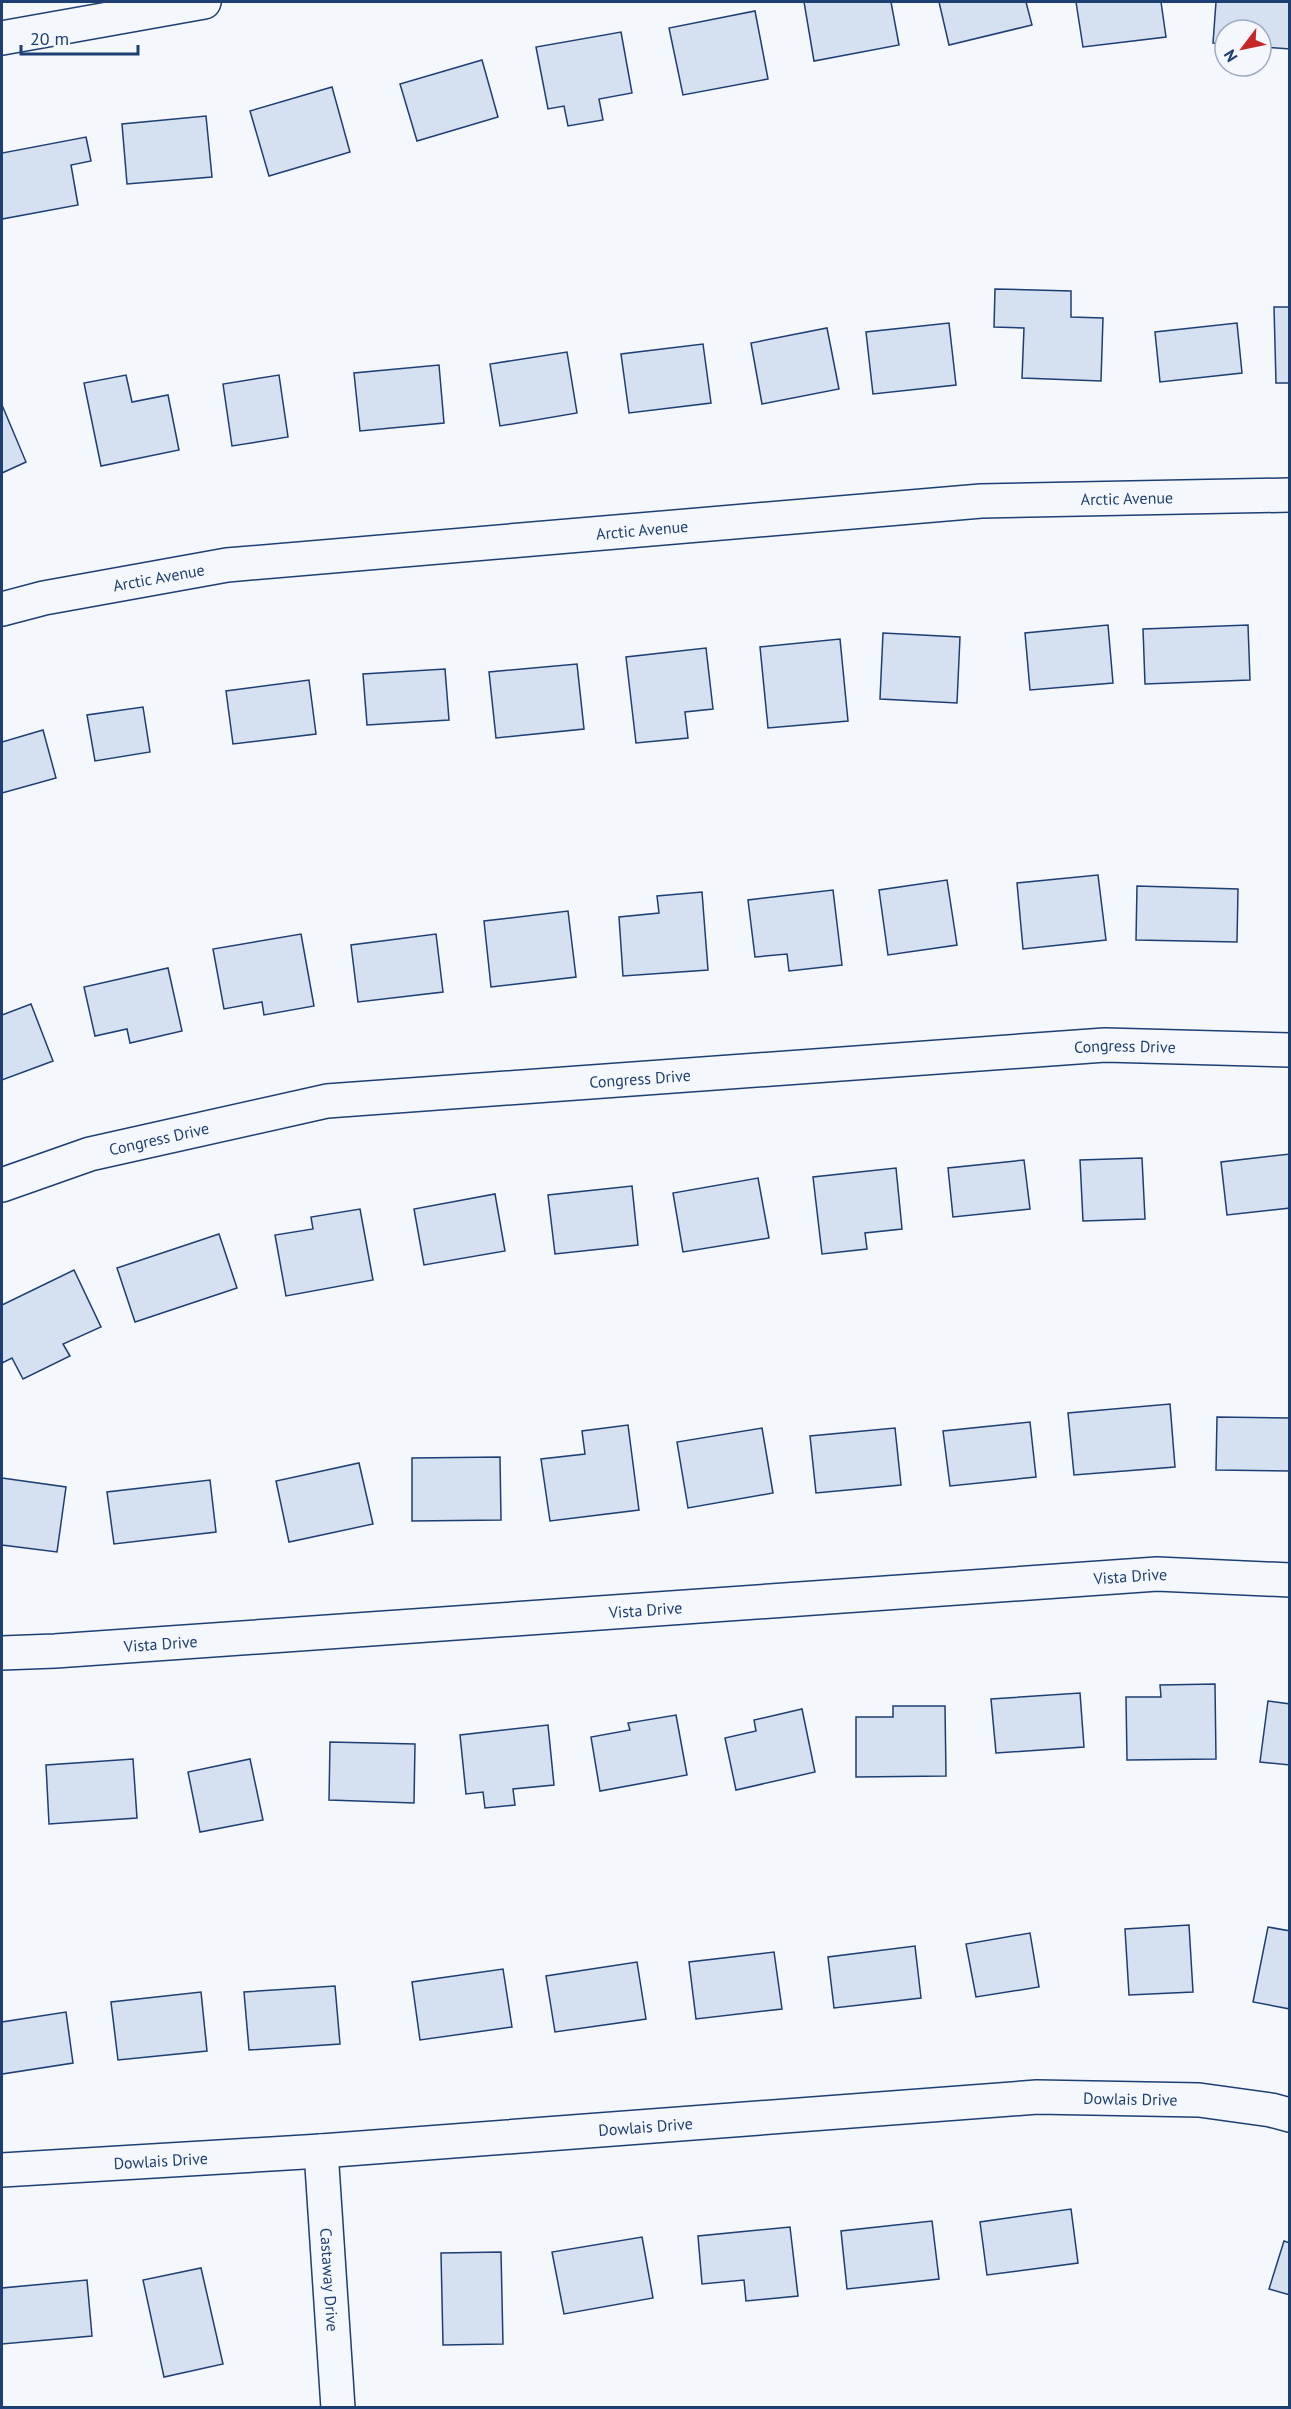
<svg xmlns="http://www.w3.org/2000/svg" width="1291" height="2409" viewBox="0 0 1291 2409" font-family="'PT Sans',sans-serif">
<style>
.building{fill:#d5e0f0;stroke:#1d3f73;stroke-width:1.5}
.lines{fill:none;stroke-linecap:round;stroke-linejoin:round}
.minor-casing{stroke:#1d3f73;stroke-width:36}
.minor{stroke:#f4f7fb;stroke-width:33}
.labels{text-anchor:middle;stroke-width:4.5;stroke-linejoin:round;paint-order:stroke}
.street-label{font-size:16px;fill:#1d3f73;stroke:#f4f7fb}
</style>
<rect width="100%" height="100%" fill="#f4f7fb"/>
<g class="building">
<path d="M804,2H891L899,45L814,61Z"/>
<path d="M939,2H1026L1032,25L949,45Z"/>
<path d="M1076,2H1161L1166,37L1083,47Z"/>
<path d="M1216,2H1290V49L1261,47V30H1225V44L1213,43Z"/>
<path d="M755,11L768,79L683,95L669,28Z"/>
<path d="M621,32L632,93L599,99L603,120L568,126L564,106L548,109L536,47Z"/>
<path d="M482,60L498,117L417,141L400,84Z"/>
<path d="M332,87L350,152L269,176L250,111Z"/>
<path d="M206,116L212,177L127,184L122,124Z"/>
<path d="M86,137L91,161L71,165L78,205L2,219V153Z"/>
<path d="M995,289L1071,291V317L1103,318L1101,381L1022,378L1024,328L994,327Z"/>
<path d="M1274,307H1290V383H1276Z"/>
<path d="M949,323L956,385L873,394L866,332Z"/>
<path d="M1237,323L1242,373L1160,382L1155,332Z"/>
<path d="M827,328L839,389L762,404L751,343Z"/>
<path d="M703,344L711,403L629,413L621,354Z"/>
<path d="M567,352L577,413L500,426L490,364Z"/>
<path d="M439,365L444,423L360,431L354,373Z"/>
<path d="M126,375L132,402L168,395L179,450L101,466L84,383Z"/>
<path d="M279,375L288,437L232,446L223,384Z"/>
<path d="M2,405L26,462L2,473Z"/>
<path d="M1108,625L1113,683L1030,690L1025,633Z"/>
<path d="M1248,625L1250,680L1145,684L1143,629Z"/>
<path d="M883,633L960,637L957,703L880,699Z"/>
<path d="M840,639L848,721L768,728L760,647Z"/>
<path d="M706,648L713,709L685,712L688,738L636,743L626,657Z"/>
<path d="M577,664L584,729L496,738L489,672Z"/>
<path d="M445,669L449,720L367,725L363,674Z"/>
<path d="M309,680L316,734L233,744L226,691Z"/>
<path d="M143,707L150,752L95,761L87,715Z"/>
<path d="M43,730L56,778L2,793V742Z"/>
<path d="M1098,875L1106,940L1023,949L1017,883Z"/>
<path d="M947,880L957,945L888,955L879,890Z"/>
<path d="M1137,886L1238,889L1237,942L1136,940Z"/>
<path d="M833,890L842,965L789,971L787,954L755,957L748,900Z"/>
<path d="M702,892L708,970L623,976L619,917L659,913L657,896Z"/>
<path d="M568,911L576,977L491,987L484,921Z"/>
<path d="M301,934L314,1006L264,1015L262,1002L224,1009L213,949Z"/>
<path d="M436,934L443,992L358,1002L351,945Z"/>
<path d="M168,968L182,1031L130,1043L127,1029L95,1036L84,987Z"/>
<path d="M31,1004L53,1061L2,1080V1015Z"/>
<path d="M1290,1154V1208L1227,1215L1221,1162Z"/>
<path d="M1142,1158L1145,1219L1083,1221L1080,1160Z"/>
<path d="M1024,1160L1030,1209L953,1217L948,1168Z"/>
<path d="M896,1168L902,1229L865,1233L867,1249L822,1254L813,1177Z"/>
<path d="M758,1178L769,1238L683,1252L673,1193Z"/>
<path d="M632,1186L638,1245L555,1254L548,1195Z"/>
<path d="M495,1194L505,1251L424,1265L414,1209Z"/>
<path d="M360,1209L373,1280L286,1296L275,1235L313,1229L311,1217Z"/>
<path d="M219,1234L237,1288L135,1322L117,1268Z"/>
<path d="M74,1270L101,1327L63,1344L70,1356L23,1379L12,1358L2,1363V1305Z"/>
<path d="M1170,1404L1175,1467L1074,1475L1068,1413Z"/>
<path d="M1217,1417L1290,1418V1471L1216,1470Z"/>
<path d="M1030,1422L1036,1477L950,1486L943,1431Z"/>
<path d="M628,1425L639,1510L550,1521L541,1459L585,1454L582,1431Z"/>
<path d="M762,1428L773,1493L688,1508L677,1442Z"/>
<path d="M895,1428L901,1485L816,1493L810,1436Z"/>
<path d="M500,1457L501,1520L412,1521V1458Z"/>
<path d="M359,1463L373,1524L289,1542L276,1481Z"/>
<path d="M2,1478L66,1487L57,1552L2,1545Z"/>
<path d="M210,1480L216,1532L114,1544L107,1492Z"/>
<path d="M1215,1684L1216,1759L1127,1760L1126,1697H1161L1160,1685Z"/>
<path d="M1080,1693L1084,1747L996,1753L991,1699Z"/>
<path d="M1268,1701L1290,1704V1765L1260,1762Z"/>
<path d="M893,1706H945L946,1776L856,1777V1717H893Z"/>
<path d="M802,1709L815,1772L736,1790L725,1738L756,1731L754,1720Z"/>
<path d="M676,1715L687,1775L600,1791L591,1737L630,1730L628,1723Z"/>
<path d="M548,1725L554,1785L513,1789L515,1805L485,1808L483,1792L466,1794L460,1735Z"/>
<path d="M330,1742L415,1744L414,1803L329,1800Z"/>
<path d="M133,1759L137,1818L49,1824L46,1765Z"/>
<path d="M250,1759L263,1820L200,1832L188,1772Z"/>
<path d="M1189,1925L1193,1992L1129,1995L1125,1929Z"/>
<path d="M1268,1927L1290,1931V2009L1253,2002Z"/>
<path d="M1030,1933L1039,1987L976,1997L966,1944Z"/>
<path d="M915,1946L921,1998L834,2008L828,1957Z"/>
<path d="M774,1952L782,2009L696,2019L689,1962Z"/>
<path d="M637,1962L646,2019L555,2032L546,1976Z"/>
<path d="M503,1969L512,2027L420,2040L412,1982Z"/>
<path d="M335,1986L340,2044L249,2050L244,1992Z"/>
<path d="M201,1992L207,2051L118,2060L111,2002Z"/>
<path d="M66,2012L73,2063L2,2074V2022Z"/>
<path d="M1071,2209L1078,2263L987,2275L980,2222Z"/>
<path d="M932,2221L939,2279L847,2289L841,2231Z"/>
<path d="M790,2227L798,2296L746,2301L744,2280L702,2284L698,2236Z"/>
<path d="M642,2237L653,2298L564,2314L552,2252Z"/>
<path d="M1284,2241L1290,2243V2295L1269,2289Z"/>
<path d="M501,2252L503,2344L443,2345L441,2253Z"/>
<path d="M201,2268L223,2364L164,2377L143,2280Z"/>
<path d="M87,2280L92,2336L2,2344V2288Z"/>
</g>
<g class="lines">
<defs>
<g id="minor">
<path d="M2,38L204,2"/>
<path id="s1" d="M2,609L44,598L227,565L981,501L1290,495"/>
<path id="s2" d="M2,1185L90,1154L327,1101L1105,1045L1290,1050"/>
<path id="s3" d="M2,1653L55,1651L1157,1574L1290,1580"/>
<path id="s4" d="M321,2151L338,2408"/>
<path id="s5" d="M2,2170L321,2151L1037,2097L1199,2100L1271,2110L1290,2115"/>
</g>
</defs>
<use href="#minor" class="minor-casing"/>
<use href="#minor" class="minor"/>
</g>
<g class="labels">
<g class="street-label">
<text dy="6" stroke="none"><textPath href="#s1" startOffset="1132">Arctic Avenue</textPath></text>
<text dy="6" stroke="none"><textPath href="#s1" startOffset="646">Arctic Avenue</textPath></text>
<text dy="6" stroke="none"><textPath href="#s1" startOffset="160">Arctic Avenue</textPath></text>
<text dy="6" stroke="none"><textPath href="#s2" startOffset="1136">Congress Drive</textPath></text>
<text dy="6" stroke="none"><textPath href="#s2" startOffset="650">Congress Drive</textPath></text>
<text dy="6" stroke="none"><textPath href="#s2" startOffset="164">Congress Drive</textPath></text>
<text dy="6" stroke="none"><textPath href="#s3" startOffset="1131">Vista Drive</textPath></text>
<text dy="6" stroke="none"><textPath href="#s3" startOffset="645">Vista Drive</textPath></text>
<text dy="6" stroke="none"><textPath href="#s3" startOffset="159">Vista Drive</textPath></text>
<text dy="6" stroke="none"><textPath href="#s5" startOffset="1131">Dowlais Drive</textPath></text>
<text dy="6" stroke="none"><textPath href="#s5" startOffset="645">Dowlais Drive</textPath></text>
<text dy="6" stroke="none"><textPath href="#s5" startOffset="159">Dowlais Drive</textPath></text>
<text dy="6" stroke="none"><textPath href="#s4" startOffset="129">Castaway Drive</textPath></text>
</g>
</g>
<rect width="1291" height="2409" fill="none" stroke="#1d3f73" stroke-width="6"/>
<g transform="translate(1243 48) rotate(238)"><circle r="28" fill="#f4f7fb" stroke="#9eadc5" stroke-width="1.5"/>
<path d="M0-4.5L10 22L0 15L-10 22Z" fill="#c62828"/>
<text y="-9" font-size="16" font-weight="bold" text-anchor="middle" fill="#1d3f73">N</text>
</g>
<path d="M21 45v9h117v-9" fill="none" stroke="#1d3f73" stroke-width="3"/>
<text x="30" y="45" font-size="18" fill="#1d3f73" stroke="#f4f7fb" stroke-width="4.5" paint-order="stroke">20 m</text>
</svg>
